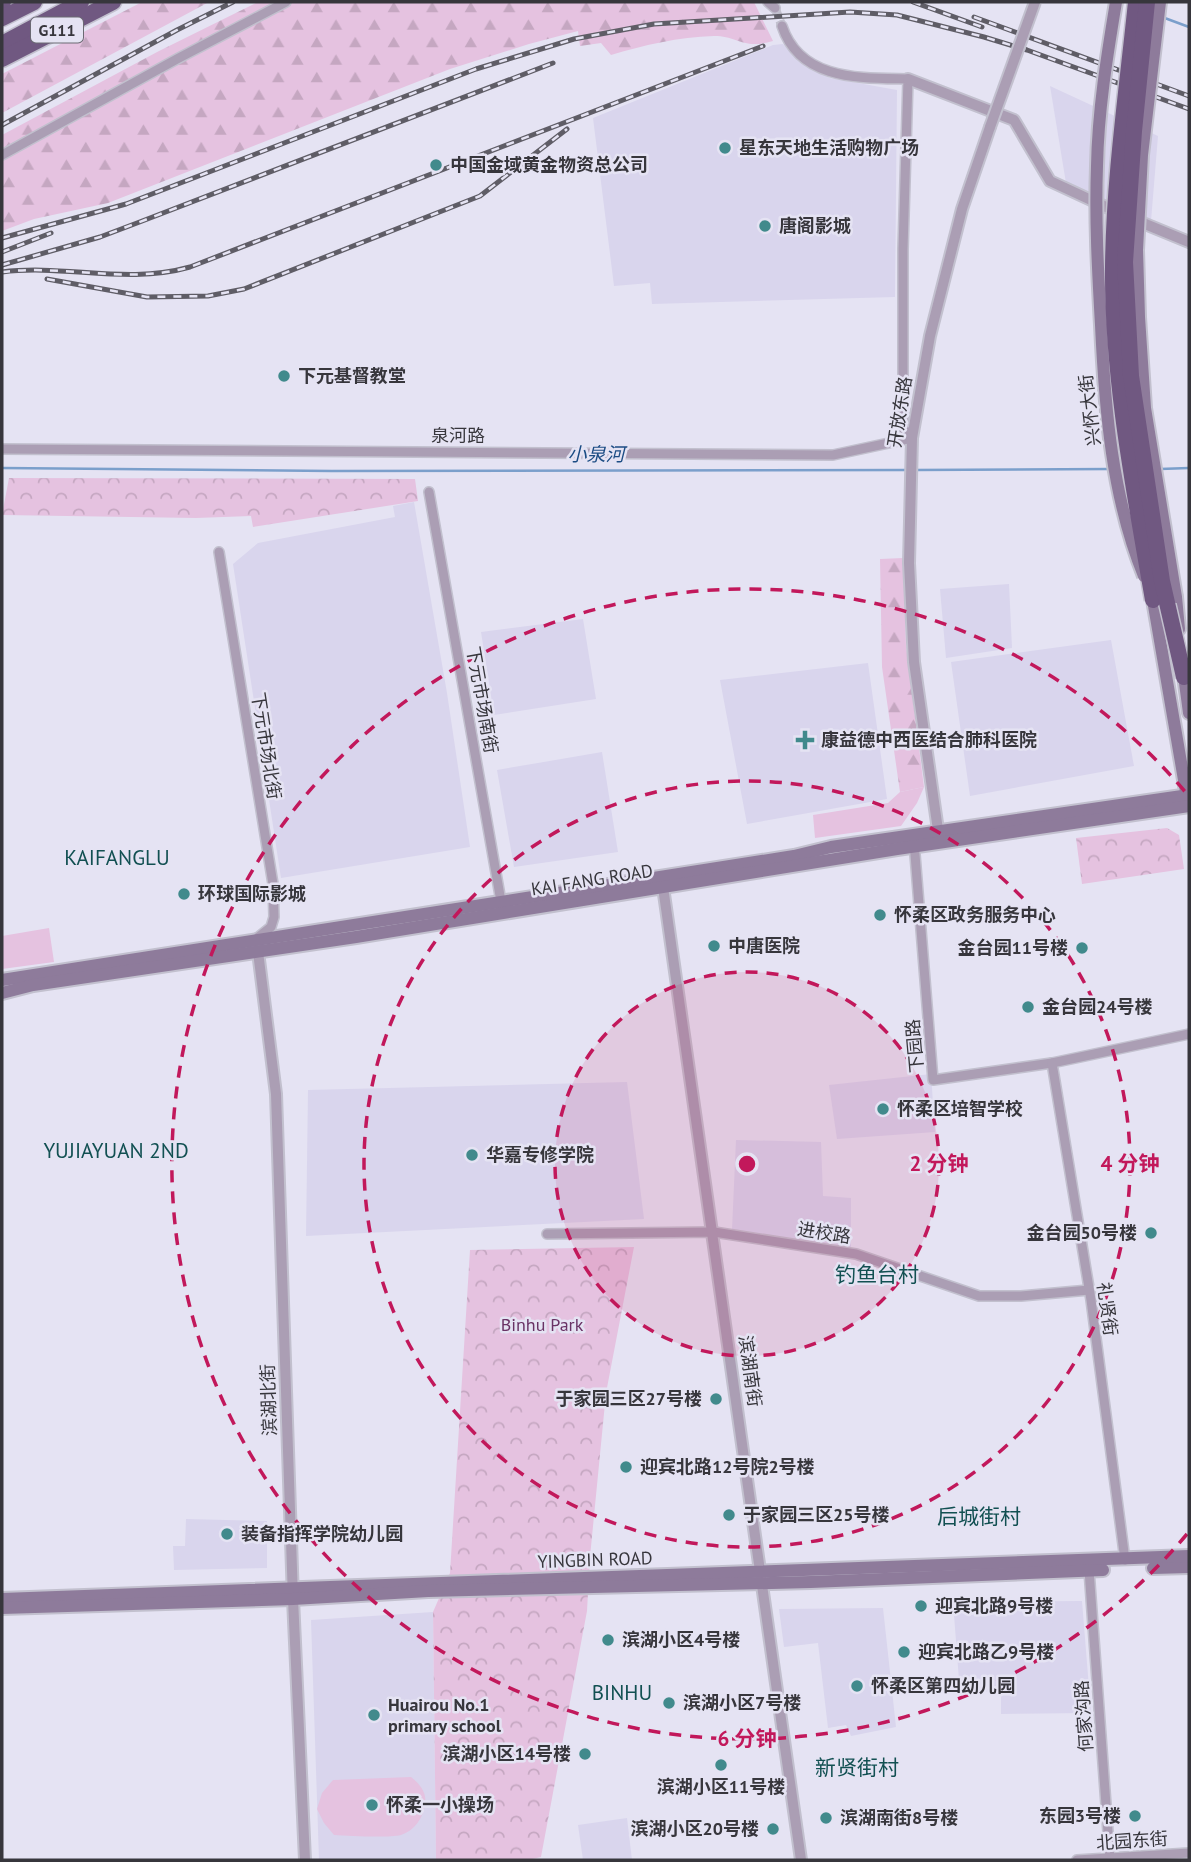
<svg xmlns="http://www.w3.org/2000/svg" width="1191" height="1862" viewBox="0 0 1191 1862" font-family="'PT Sans','Noto Sans SC',sans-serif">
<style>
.built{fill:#d9d5ed}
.grass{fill:#e5c2e0}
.forest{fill:url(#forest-firs)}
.park{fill:url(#park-crowns)}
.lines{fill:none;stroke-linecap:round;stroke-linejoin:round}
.stream{stroke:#7b9fcb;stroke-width:2.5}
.minor-tunnel{stroke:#c2c0ce;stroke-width:9;stroke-dasharray:9 4.5;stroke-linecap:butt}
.minor-casing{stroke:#c2c0ce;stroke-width:12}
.tertiary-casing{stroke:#c2c0ce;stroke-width:14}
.secondary-casing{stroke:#c2c0ce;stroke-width:16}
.trunk-casing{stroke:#c2c0ce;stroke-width:19}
.minor{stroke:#ab9eb4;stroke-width:9}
.tertiary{stroke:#ab9eb4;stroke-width:10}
.secondary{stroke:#8e7b9b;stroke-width:12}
.trunk{stroke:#705881;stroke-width:16}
.rail-casing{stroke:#5f5d66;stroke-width:5}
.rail{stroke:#e5e3f3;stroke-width:2.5;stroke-dasharray:8;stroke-linecap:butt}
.tertiary-bridge-casing{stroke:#c2c0ce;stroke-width:14;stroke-linecap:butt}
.secondary-bridge-casing{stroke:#c2c0ce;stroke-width:16;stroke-linecap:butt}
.trunk-bridge-casing{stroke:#c2c0ce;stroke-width:19;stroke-linecap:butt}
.tertiary-bridge{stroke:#ab9eb4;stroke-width:10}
.secondary-bridge{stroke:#8e7b9b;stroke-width:12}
.trunk-bridge{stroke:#705881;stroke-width:16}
.ring{fill:none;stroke:#c2185b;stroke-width:3.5;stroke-dasharray:12 9}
.poi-dot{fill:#418a8c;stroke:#e5e3f3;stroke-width:2.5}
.labels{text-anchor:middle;stroke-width:5;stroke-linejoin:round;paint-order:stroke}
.shield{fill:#e5e3f3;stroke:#6b6a73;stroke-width:2}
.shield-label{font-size:16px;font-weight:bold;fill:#37363c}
.poi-label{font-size:18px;font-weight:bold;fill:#37363c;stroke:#e5e3f3;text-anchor:start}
.street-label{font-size:18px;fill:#37363c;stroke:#e5e3f3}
.park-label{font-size:18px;fill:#693265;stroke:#e5e3f3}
.water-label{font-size:19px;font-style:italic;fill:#1c4c84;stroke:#e5e3f3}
.quarter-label{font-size:21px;fill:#125052;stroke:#e5e3f3}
.centre{fill:#c2185b;stroke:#e5e3f3;stroke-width:3.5}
.ring-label{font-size:21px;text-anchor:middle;font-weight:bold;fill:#c2185b;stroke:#e5e3f3;stroke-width:5;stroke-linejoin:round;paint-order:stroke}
</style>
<defs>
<pattern id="forest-firs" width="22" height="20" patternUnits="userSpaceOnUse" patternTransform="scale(1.75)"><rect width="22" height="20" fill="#e5c2e0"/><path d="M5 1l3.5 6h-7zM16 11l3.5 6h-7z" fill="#c5a7c1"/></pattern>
<pattern id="park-crowns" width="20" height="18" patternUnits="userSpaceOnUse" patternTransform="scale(1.75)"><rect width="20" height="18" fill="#e5c2e0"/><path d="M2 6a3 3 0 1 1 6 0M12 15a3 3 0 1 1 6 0" fill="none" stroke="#c5a7c1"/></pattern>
</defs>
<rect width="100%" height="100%" fill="#e5e3f3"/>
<g class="built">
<path d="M783,44L800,62L830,78L897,90L895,297L652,304L650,283L614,286L593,118L773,45Z"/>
<path d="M1050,86L1158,136L1151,221L1067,189Z"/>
<path d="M414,502L447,693L470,847L281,878L233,564L258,543L395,517L393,506Z"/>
<path d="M1009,584L1012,648L946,658L940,589Z"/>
<path d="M583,619L596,699L494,715L481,632Z"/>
<path d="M1111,640L1134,766L970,796L951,662Z"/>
<path d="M868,663L887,799L747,824L720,680Z"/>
<path d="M602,752L618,852L514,867L497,770Z"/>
<path d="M931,1074L935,1132L837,1139L829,1085Z"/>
<path d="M627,1082L644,1219L306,1236L308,1090Z"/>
<path d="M736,1140L821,1142L823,1196L851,1198V1247L840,1249L732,1230Z"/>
<path d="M186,1519L267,1521V1568L174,1570L173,1546H185Z"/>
<path d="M1082,1601L1091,1713L1001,1714V1691L960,1693L953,1602Z"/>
<path d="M883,1608L896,1727L851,1736L846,1725L828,1728L818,1643L784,1647L779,1609Z"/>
<path d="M433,1612L436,1860H319L311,1620Z"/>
<path d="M627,1818L632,1860H583L578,1825Z"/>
</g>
<g class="grass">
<path d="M924,787L917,803L901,826L815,838L813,815L888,803L900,792Z"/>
<path d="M49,928L54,962L2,969V936Z"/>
<path d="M411,1777C421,1785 427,1793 425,1805C423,1818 414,1831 401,1835C389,1838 349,1836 334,1835L324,1823L317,1809L322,1793L333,1780Z"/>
</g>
<g class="forest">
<path d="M142,2H209L2,113V74Z"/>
<path d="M258,2H754L773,41C743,50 738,36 714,36C678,37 645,45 611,55L601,43L580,46L578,31L529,44L450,69L108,203L34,219L2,231V135L159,51Z"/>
<path d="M903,558L906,646L924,787L900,792L882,667L880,559Z"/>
</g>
<g class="park">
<path d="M9,478L415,479L418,501L253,527L251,516L196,518L2,515Z"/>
<path d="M1167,828L1179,835L1184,869L1082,884L1076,838Z"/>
<path d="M634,1247L606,1393L590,1557L587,1611L541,1857L528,1860H436L433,1612L450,1573L470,1250Z"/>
</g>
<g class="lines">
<g class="stream">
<path d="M1162,17L1189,27"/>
<path d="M2,468L332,471L908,470"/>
<path d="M1160,469L1189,468"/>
<path d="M915,470L1111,469"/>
</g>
<path class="minor-tunnel" d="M775,8L782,26"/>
<defs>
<g id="minor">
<path d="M768,2L775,8"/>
<path d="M2,155L177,59L286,2"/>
<path d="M2,449L833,455L912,438L903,428V249L908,79C861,78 800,81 782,26"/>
<path d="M429,492L502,907"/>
<path d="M219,552L273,884L274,917L271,927L256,939"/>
<path d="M914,842L933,1080L1052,1063L1189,1034"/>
<path d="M1052,1063L1091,1300L1125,1560"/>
<path d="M547,1234L714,1232L856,1254L979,1296H1021L1089,1290"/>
<path d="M1089,1570L1110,1860"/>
<path d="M1077,1860L1189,1853"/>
</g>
<g id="tertiary">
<path d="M908,79L1014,120L1050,181L1119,213"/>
<path d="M1133,219L1189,242"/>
<path d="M939,837L914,662L909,563L912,438L930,336L962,209L990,127"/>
<path d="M663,887L801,1860"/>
<path d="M257,944L276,1094L293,1599L305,1860"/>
</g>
<g id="secondary">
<path d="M1176,597L1179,629"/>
<path d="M1153,600L1188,803"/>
<path d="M1183,668L1189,713"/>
<path d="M2,980L794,856L831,847L1189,795"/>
<path d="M2,993L33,985L356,937L897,849L1189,806"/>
<path d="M1153,1568L1189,1567"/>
<path d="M2,1599L1189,1556"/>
<path d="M2,1608L293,1599L428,1591L811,1582L1103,1570"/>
</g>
<g id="trunk">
<path d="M2,2H3"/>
<path d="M2,18L34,2"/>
<path d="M2,44L81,2"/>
<path d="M2,59L113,2"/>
</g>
</defs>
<use href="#minor" class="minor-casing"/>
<use href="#tertiary" class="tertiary-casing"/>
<use href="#secondary" class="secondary-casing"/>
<use href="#trunk" class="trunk-casing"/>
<use href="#minor" class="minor"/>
<use href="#tertiary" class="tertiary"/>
<use href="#secondary" class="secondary"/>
<use href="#trunk" class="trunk"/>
<defs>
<g id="rail">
<path d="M913,2L982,27"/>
<path d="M974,17L1189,96"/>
<path d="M2,125L177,30L233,2"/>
<path d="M2,238L126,204L476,69L574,39L654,24L850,12L897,15L984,37L1027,50L1189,109"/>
<path d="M2,252L51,233"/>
<path d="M2,265L100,237L137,223L553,63"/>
<path d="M2,272C66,264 126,285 190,267L763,46"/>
<path d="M47,279L147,297L208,296L244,289L480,196L567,129"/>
</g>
</defs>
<use href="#rail" class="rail-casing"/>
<use href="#rail" class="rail"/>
<defs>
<path id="tertiary-bridge" d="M990,127L1035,2"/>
<g id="secondary-bridge">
<path d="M1116,2C1107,56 1098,111 1097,166C1095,219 1098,272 1101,325C1105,410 1112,497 1144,576"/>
<path d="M1160,2L1142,155L1137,250L1139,317L1145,408L1176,597"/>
</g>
<g id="trunk-bridge">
<path d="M1136,2C1127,90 1114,178 1113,267C1112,378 1134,490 1153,600"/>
<path d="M1147,2L1134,131L1125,262L1131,376L1162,581L1184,677"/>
</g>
</defs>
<use href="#tertiary-bridge" class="tertiary-bridge-casing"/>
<use href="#secondary-bridge" class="secondary-bridge-casing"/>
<use href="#trunk-bridge" class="trunk-bridge-casing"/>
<use href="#tertiary-bridge" class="tertiary-bridge"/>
<use href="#secondary-bridge" class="secondary-bridge"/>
<use href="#trunk-bridge" class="trunk-bridge"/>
</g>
<circle cx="747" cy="1164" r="192" fill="#c2185b" fill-opacity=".12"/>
<g class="ring">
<circle cx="747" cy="1164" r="192"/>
<circle cx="747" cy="1164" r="383"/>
<path d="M1187 1534A575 575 0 1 1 1187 794"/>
</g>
<g class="poi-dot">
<circle cx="725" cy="148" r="7"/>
<circle cx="436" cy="165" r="7"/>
<circle cx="765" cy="226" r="7"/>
<circle cx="284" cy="376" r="7"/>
<path d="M801.5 729.5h7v7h7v7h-7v7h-7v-7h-7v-7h7z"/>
<circle cx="184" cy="894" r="7"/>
<circle cx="880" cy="915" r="7"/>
<circle cx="714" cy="946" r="7"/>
<circle cx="1082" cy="948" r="7"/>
<circle cx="1028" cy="1007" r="7"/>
<circle cx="883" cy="1109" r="7"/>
<circle cx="472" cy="1155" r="7"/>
<circle cx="1151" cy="1233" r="7"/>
<circle cx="716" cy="1399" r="7"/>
<circle cx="626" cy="1467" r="7"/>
<circle cx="729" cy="1515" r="7"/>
<circle cx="227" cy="1534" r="7"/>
<circle cx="921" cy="1606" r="7"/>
<circle cx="608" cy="1640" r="7"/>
<circle cx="904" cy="1652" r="7"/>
<circle cx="857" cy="1686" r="7"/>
<circle cx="669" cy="1703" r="7"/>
<circle cx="374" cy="1715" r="7"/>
<circle cx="585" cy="1754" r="7"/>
<circle cx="721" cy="1765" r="7"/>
<circle cx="372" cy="1805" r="7"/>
<circle cx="1135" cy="1816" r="7"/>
<circle cx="826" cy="1818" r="7"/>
<circle cx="773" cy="1829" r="7"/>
</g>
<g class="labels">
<rect class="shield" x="31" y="17.5" width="52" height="25" rx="5"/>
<g class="shield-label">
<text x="57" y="36">G111</text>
</g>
<g class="poi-label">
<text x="739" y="154">星东天地生活购物广场</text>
<text x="450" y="171">中国金域黄金物资总公司</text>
<text x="779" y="232">唐阁影城</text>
<text x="298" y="382">下元基督教堂</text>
<text x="821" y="746">康益德中西医结合肺科医院</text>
<text x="198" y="900">环球国际影城</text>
<text x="894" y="921">怀柔区政务服务中心</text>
<text x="728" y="952">中唐医院</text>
<text x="1068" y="954" text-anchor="end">金台园11号楼</text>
<text x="1042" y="1013">金台园24号楼</text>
<text x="897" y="1115">怀柔区培智学校</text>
<text x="486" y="1161">华嘉专修学院</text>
<text x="1137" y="1239" text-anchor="end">金台园50号楼</text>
<text x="702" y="1405" text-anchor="end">于家园三区27号楼</text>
<text x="640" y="1473">迎宾北路12号院2号楼</text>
<text x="743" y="1521">于家园三区25号楼</text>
<text x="241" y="1540">装备指挥学院幼儿园</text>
<text x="935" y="1612">迎宾北路9号楼</text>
<text x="622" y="1646">滨湖小区4号楼</text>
<text x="918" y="1658">迎宾北路乙9号楼</text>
<text x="871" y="1692">怀柔区第四幼儿园</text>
<text x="683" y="1709">滨湖小区7号楼</text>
<text x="388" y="1711">Huairou No.1<tspan x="388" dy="21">primary school</tspan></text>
<text x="571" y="1760" text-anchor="end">滨湖小区14号楼</text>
<text x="721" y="1793" text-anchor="middle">滨湖小区11号楼</text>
<text x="386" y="1811">怀柔一小操场</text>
<text x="1121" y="1822" text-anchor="end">东园3号楼</text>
<text x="840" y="1824">滨湖南街8号楼</text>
<text x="759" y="1835" text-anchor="end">滨湖小区20号楼</text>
</g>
<g class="street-label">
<text transform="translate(1090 410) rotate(-97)" y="6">兴怀大街</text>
<text transform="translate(900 412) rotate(-81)" y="6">开放东路</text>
<text x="458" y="442">泉河路</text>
<text transform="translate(482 700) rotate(80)" y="6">下元市场南街</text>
<text transform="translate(266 746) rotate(81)" y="6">下元市场北街</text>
<text transform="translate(592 880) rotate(-9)" y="6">KAI FANG ROAD</text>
<text transform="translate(915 1046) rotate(-95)" y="6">下园路</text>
<text transform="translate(824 1233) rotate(9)" y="6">进校路</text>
<text transform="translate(1107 1309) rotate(82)" y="6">礼贤街</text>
<text transform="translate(750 1371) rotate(82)" y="6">滨湖南街</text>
<text transform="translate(269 1400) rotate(-92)" y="6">滨湖北街</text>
<text transform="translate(595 1560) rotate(-2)" y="6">YINGBIN ROAD</text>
<text transform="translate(1084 1716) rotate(-94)" y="6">何家沟路</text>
<text transform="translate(1132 1841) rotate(-4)" y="6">北园东街</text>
</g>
<g class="park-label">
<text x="542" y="1331">Binhu Park</text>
</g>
<g class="water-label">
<text x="596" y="461">小泉河</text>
</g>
<g class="quarter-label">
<text x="117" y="865">KAIFANGLU</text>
<text x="116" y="1158">YUJIAYUAN 2ND</text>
<text x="877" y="1282">钓鱼台村</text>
<text x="979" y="1524">后城街村</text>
<text x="622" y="1700">BINHU</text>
<text x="857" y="1775">新贤街村</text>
</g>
</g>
<circle cx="747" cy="1164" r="10" class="centre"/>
<g class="ring-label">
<text x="939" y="1171">2 分钟</text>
<text x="1130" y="1171">4 分钟</text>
<text x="747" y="1746">6 分钟</text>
</g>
<rect width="1191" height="1862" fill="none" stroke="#37363c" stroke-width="7"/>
</svg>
